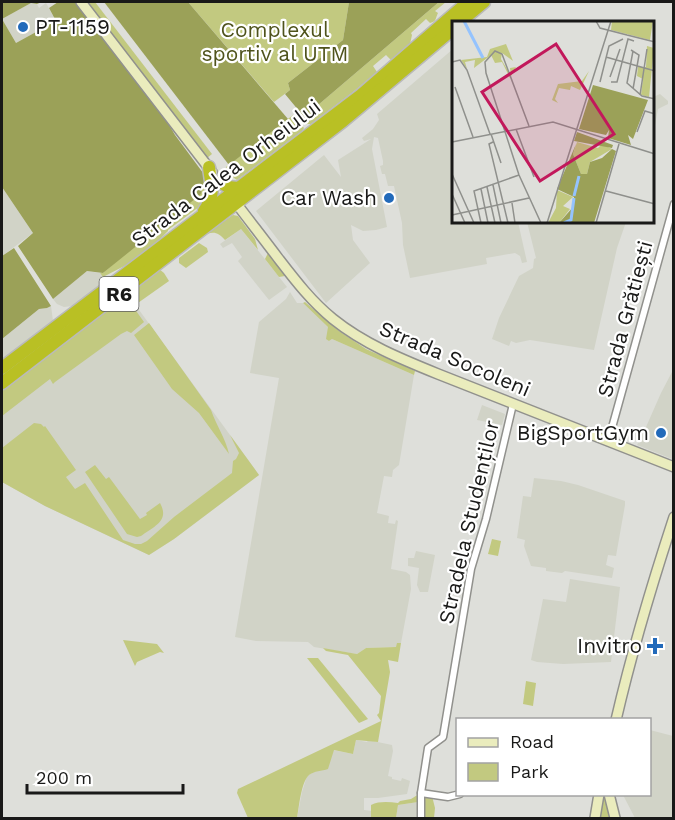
<svg xmlns="http://www.w3.org/2000/svg" width="675" height="820" viewBox="0 0 675 820" font-family="'Work Sans',sans-serif">
<style>
.built{fill:#d1d3c7}
.green{fill:#c2c980}
.forest{fill:#9ba158}
.lines{fill:none;stroke-linecap:round;stroke-linejoin:round}
.street-casing{stroke:#91918d;stroke-width:9}
.secondary-casing{stroke:#91918d;stroke-width:12}
.highway-casing{stroke:#bababa;stroke-width:15}
.street{stroke:#fff;stroke-width:6}
.secondary{stroke:#eaecbd;stroke-width:9}
.highway{stroke:#b9c024;stroke-width:12}
.poi-dot{fill:#226aba;stroke:#fff;stroke-width:2}
.labels{text-anchor:middle;stroke-width:4.5;stroke-linejoin:round;paint-order:stroke}
.shield{fill:#fff;stroke:#5e5e5d;stroke-width:1.5}
.shield-label{font-size:20px;font-weight:bold;fill:#191918}
.poi-label{font-size:21px;fill:#191918;stroke:#fff;text-anchor:end}
.park-label{font-size:21px;fill:#4f531c;stroke:#fff}
.street-label{font-size:21px;fill:#191918;stroke:#fff}
.inset-river{fill:none;stroke:#94c3fe;stroke-width:3}
.inset-road{fill:none;stroke:#8f908c;stroke-width:1.5}
.view{fill:#c2185b;fill-opacity:0.15;stroke:#c2185b;stroke-width:3}
.inset-edge{fill:none;stroke:#191918;stroke-width:3}
</style>
<rect width="100%" height="100%" fill="#dedfda"/>
<g class="built">
<path d="M31,3L37,4L39,8L46,3L56,21L16,43L2,19Z"/>
<path d="M453,49V222H518L527,262L522,263L520,256L515,253L486,258L487,264L410,278L403,245L402,223L394,186H388L385,174H382L380,166L383,165V161L378,138L374,137L372,149L387,227L376,230L363,231L351,225L353,240L370,263L326,303L256,211L324,155L341,177L338,160L371,139L364,141L362,138L373,129L379,120L377,114Z"/>
<path d="M660,94L668,101V104L658,109L653,136V97Z"/>
<path d="M2,187L33,233L2,256Z"/>
<path d="M527,222H626L617,248L594,350L530,340L516,343L511,341L509,346L492,339L499,318L519,276L533,268L534,259L536,258Z"/>
<path d="M241,229L287,287L269,300L238,261L242,257L232,243L223,248L220,244Z"/>
<path d="M87,271L100,273L108,282L73,306L64,307L57,304L53,299Z"/>
<path d="M290,292L297,303H303L328,327L329,341L332,339L414,375L399,465L393,470L392,477L384,476L377,513L389,516L388,523L395,524L396,520L398,521L391,569L406,572L410,575L411,589L401,643H397V647L366,648L357,654L314,647L308,642L256,641L235,637L279,378L250,373L259,322L286,299Z"/>
<path d="M134,303L259,475L174,539L149,555L45,506L2,482V401Z"/>
<path d="M51,306L53,321L52,325L2,364V339L39,309L47,308Z"/>
<path d="M673,371L674,459H672L637,445L646,427L661,393L672,372Z"/>
<path d="M482,405L505,414L502,425L477,420Z"/>
<path d="M534,478L561,481L578,485L625,501V505L616,556L608,555L606,565L614,568L612,578L565,571L562,573L546,571V568L531,566L524,546L525,540L517,538L523,496L531,497Z"/>
<path d="M416,551L435,555L428,592H420L417,585L419,568L408,566V558H414Z"/>
<path d="M570,579L620,587L611,662L563,664L537,662L531,660L543,599L566,602Z"/>
<path d="M650,730L673,736V818H635L623,795L650,794Z"/>
<path d="M356,740L367,742L368,740L392,745L393,751L388,776L392,777V779L401,781L402,778L410,781L407,794L378,798H364V810L372,811L371,818H297L302,792L307,776L312,773L333,750L353,754Z"/>
<path d="M418,802V818H396L398,805Z"/>
</g>
<g class="green">
<path d="M87,2H95L212,154L207,158Z"/>
<path d="M188,2H349L343,40L288,83L290,90L274,102Z"/>
<path d="M439,2H446L435,11L438,13C435,19 437,21 430,23L426,19L411,33L412,35L410,44L391,60L386,55L373,66L377,72L353,92L311,124H307L304,117Z"/>
<path d="M293,115L304,128L302,131L237,180L234,178L226,167Z"/>
<path d="M209,181L203,204L168,230V231L151,248L134,261L103,277L100,273H103Z"/>
<path d="M233,215L238,216L255,239L258,250L241,229L225,240C217,231 212,231 201,237Z"/>
<path d="M199,243L207,248L208,252L186,268L179,263V258Z"/>
<path d="M268,253L285,276L279,277L265,259Z"/>
<path d="M159,269L164,273L169,281L135,305L126,293Z"/>
<path d="M124,294L144,322L131,333L127,331L121,334L55,382L53,384L50,379L2,416V387Z"/>
<path d="M305,302L339,331L366,349L415,371L414,375L332,339L329,341L326,339L328,327L303,303Z"/>
<path d="M149,323L211,410C216,425 226,439 229,454L199,413L172,389L134,335Z"/>
<path d="M34,423L41,424L44,427L45,426L76,470L66,477L75,489L85,483L123,540L135,544H141L147,541L174,517L232,473L233,461L236,459L239,453L230,435L259,475L174,539L149,555L45,506L2,482V448Z"/>
<path d="M95,465L106,479L109,477L140,519L147,515L146,513L160,503C170,521 154,526 141,536L137,537L127,534L85,472Z"/>
<path d="M492,539L501,541L498,556L488,554Z"/>
<path d="M123,640L157,644L164,653L160,652L137,662L135,666Z"/>
<path d="M397,643H401L398,662L388,660L390,672L378,742L356,740L353,754L334,750L328,769C322,771 314,771 309,775C301,782 299,808 297,818H248L237,793L238,789L381,721L377,715L379,713L381,696L348,655L326,651L323,648L357,654L366,648L396,647Z"/>
<path d="M307,658H318L368,719L359,723Z"/>
<path d="M526,681L536,683L533,706L523,704Z"/>
<path d="M419,794L418,802L398,805L396,818H371V805C379,801 389,802 398,803L400,801L411,799Z"/>
<path d="M604,795L609,809L610,818H599Z"/>
<path d="M432,796L435,808L434,818H424L423,797Z"/>
</g>
<g class="forest">
<path d="M2,2H42L37,4L31,3L2,19L16,43L56,21L49,8L58,2H76L165,118L175,135L209,181L202,188L201,194L103,273L87,271L53,299L18,246L33,233L2,187Z"/>
<path d="M104,2H188L288,119L229,165Z"/>
<path d="M349,2H439L304,117L285,94L290,90L288,83L343,40Z"/>
<path d="M14,248L51,306L47,308L39,309L2,339V256Z"/>
</g>
<g class="lines">
<defs>
<g id="street">
<path d="M608,442L674,204"/>
<path d="M421,793L448,797L460,794"/>
<path d="M421,818V793L428,748L443,737L471,569L486,519L513,404"/>
</g>
<g id="secondary">
<path d="M81,2L212,172"/>
<path d="M233,199C248,219 263,238 278,258C295,280 311,301 333,319C364,344 401,359 438,374L674,467"/>
<path d="M616,720C632,651 652,584 674,517"/>
<path d="M609,794L615,818"/>
<path d="M595,818L599,794"/>
</g>
<g id="highway">
<path d="M460,22L484,2"/>
<path d="M220,182L228,187L238,188"/>
<path d="M204,211C216,194 211,186 209,167"/>
<path d="M2,368L361,95L468,2"/>
<path d="M2,383L343,121L453,29"/>
</g>
</defs>
<use href="#street" class="street-casing"/>
<use href="#secondary" class="secondary-casing"/>
<use href="#highway" class="highway-casing"/>
<use href="#street" class="street"/>
<use href="#secondary" class="secondary"/>
<use href="#highway" class="highway"/>
</g>
<g class="poi-dot">
<circle cx="23" cy="27" r="6"/>
<circle cx="389" cy="198" r="6"/>
<circle cx="661" cy="433" r="6"/>
<path d="M652 637h6v6h6v6h-6v6h-6v-6h-6v-6h6z"/>
</g>
<g class="labels">
<rect class="shield" x="99.5" y="277" width="39" height="34" rx="4.5"/>
<g class="shield-label">
<text x="119" y="301">R6</text>
</g>
<g class="poi-label">
<text x="35" y="34" text-anchor="start">PT-1159</text>
<text x="377" y="205">Car Wash</text>
<text x="649" y="440">BigSportGym</text>
<text x="642" y="653">Invitro</text>
</g>
<g class="park-label">
<text x="275" y="37">Complexul<tspan x="275" dy="24">sportiv al UTM</tspan></text>
</g>
<g class="street-label">
<text transform="translate(226 173) rotate(-37)" y="7">Strada Calea Orheiului</text>
<text transform="translate(625 319) rotate(-75)" y="7">Strada Grătiești</text>
<text transform="translate(455 359) rotate(23)" y="7">Strada Socoleni</text>
<text transform="translate(469 522) rotate(-77)" y="7">Stradela Studenților</text>
</g>
</g>
<g transform="translate(452 21)">
<rect width="202" height="202" fill="#dedfda"/>
<path d="M160,0H201L198,19L159,9ZM54,23L61,40L50,32L49,38L59,55L58,47L64,46L58,57L50,41L43,42L39,34L22,47L23,39L13,41L15,48L9,39L35,36L38,28ZM195,25L202,27L197,76L189,74L191,58L185,55L186,46H194ZM137,50L128,69L119,65L118,69L107,67L103,78L106,82L100,79L106,63L130,60ZM125,121L146,127L150,123L160,128L138,141L135,153H129L121,133ZM105,169L121,176L111,185L118,188L107,202H96L104,187Z" fill="#c2c980"/>
<path d="M141,64L196,79L181,118L176,114L179,124L156,117L157,109L154,114L127,108ZM125,111L161,124L160,127L122,120ZM124,123L121,133L129,153H135L138,141L150,137L160,128L164,130L142,202H107L122,185V176L105,168Z" fill="#9ba158"/>
<path class="inset-river" d="M12,0L31,37M122,175L127,155M112,202L119,199L122,177"/>
<path class="inset-road" d="M144,0L148,7L175,14M175,14L203,21M179,29L187,34L181,68M181,30L175,62L190,75L203,78M154,36L203,50M0,41L8,39L15,49L38,113M158,56L168,28M148,61L157,25L171,18M159,61H165L176,18L182,20M3,66L21,116M188,74L195,28M77,105L50,33L43,30L33,41L34,52L67,154L89,202M64,108L82,156M185,111L193,90L203,93M39,113L49,142M0,121L101,101L203,133M41,121L37,123L56,202M0,153L22,202M41,164L49,202M35,166L43,202M29,168L36,202M154,170L203,183M0,173L13,202M60,182L63,202M0,194L77,177M29,202L22,170L67,154M95,202L159,0M144,202L167,123"/>
<path class="view" d="M104,23L162,113L88,160L30,71Z"/>
<rect width="202" height="202" class="inset-edge"/>
</g>
<rect width="675" height="820" fill="none" stroke="#191918" stroke-width="6"/>
<rect x="456" y="718" width="195" height="78" fill="#ffffff" stroke="#a3a3a3" stroke-width="1.5"/>
<rect x="468" y="738" width="30" height="9" fill="#eaecbd" stroke="#a3a3a3" stroke-width="1.5"/>
<text x="510" y="748" font-size="18" fill="#191918">Road</text>
<rect x="468" y="763" width="30" height="18" fill="#c2c980" stroke="#a3a3a3" stroke-width="1.5"/>
<text x="510" y="778" font-size="18" fill="#191918">Park</text>
<path d="M27 784v9h156v-9" fill="none" stroke="#191918" stroke-width="3"/>
<text x="36" y="784" font-size="18" fill="#191918" stroke="#ffffff" stroke-width="4.5" paint-order="stroke">200 m</text>
</svg>
